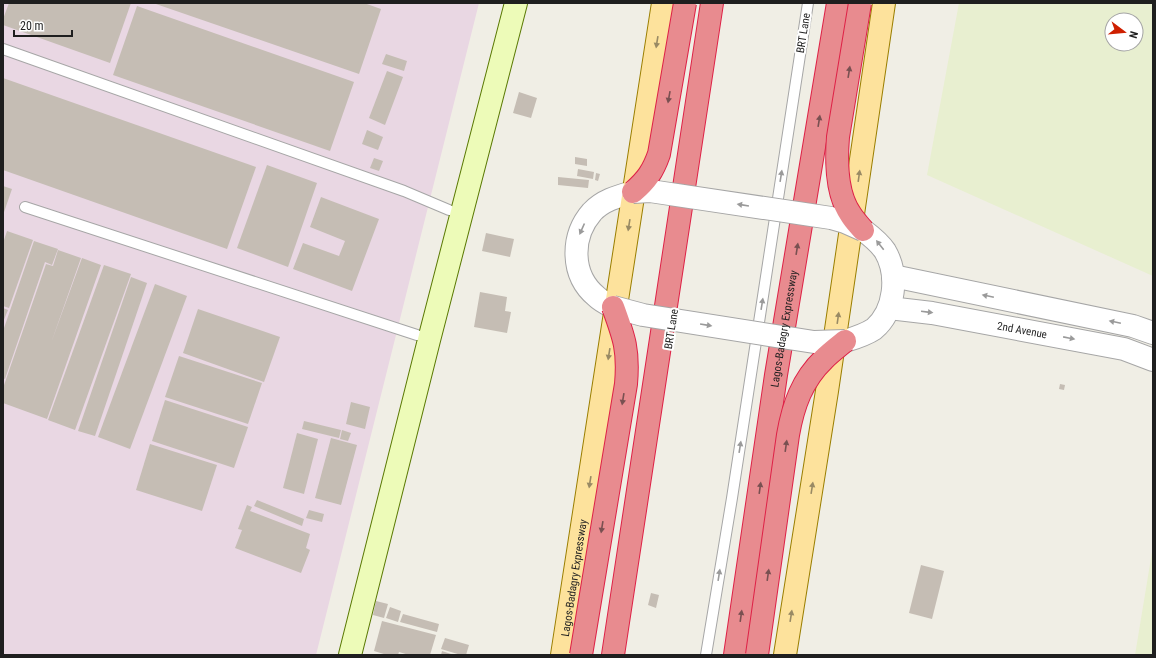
<svg xmlns="http://www.w3.org/2000/svg" width="1156" height="658" viewBox="0 0 1156 658" font-family="'Roboto Condensed',sans-serif">
<style>
.industrial{fill:#e9d7e3}
.farmland{fill:#e8efd0;fill-rule:evenodd}
.building{fill:#c5bdb4}
.lines{fill:none;stroke-linecap:round;stroke-linejoin:round}
.service-casing{stroke:#a6a6a6;stroke-width:12}
.tertiary-casing{stroke:#a6a6a6;stroke-width:24}
.secondary-casing{stroke:#5a7903;stroke-width:24}
.primary-casing{stroke:#9a7e00;stroke-width:24}
.motorway-casing{stroke:#de2146;stroke-width:24}
.service{stroke:#fff;stroke-width:10}
.tertiary{stroke:#fff;stroke-width:22}
.secondary{stroke:#edfbb8;stroke-width:22}
.primary{stroke:#fde29c;stroke-width:22}
.motorway{stroke:#e88b8f;stroke-width:22}
.tertiary-bridge-casing{stroke:#a6a6a6;stroke-width:24;stroke-linecap:butt}
.motorway-bridge-casing{stroke:#de2146;stroke-width:24;stroke-linecap:butt}
.tertiary-bridge{stroke:#fff;stroke-width:22}
.motorway-bridge{stroke:#e88b8f;stroke-width:22}
.oneway{fill:#998a64}
.oneway2{fill:#795051}
.oneway3{fill:#9a9a9a}
.labels{text-anchor:middle;stroke-width:4;stroke-linejoin:round;paint-order:stroke}
.street-label{font-size:11px;fill:#1f1f1f;stroke:#fff}
</style>
<rect width="100%" height="100%" fill="#f0eee5"/>
<path class="industrial" d="M3,3H479L316,655H3Z"/>
<g class="farmland">
<path d="M959,3H1153V276L927,175ZM1112,20H1136V44H1112Z"/>
<path d="M1153,546V655H1135Z"/>
</g>
<g class="building">
<path d="M9,3H131L110,63L3,25V19Z"/>
<path d="M153,3H364L381,9L359,74Z"/>
<path d="M137,6L354,82L330,151L113,75Z"/>
<path d="M386,54L407,61L404,71L382,64Z"/>
<path d="M387,71L403,77L385,125L369,118Z"/>
<path d="M3,78L256,167L227,249L3,170Z"/>
<path d="M519,92L537,98L531,118L513,113Z"/>
<path d="M367,130L383,137L378,150L362,144Z"/>
<path d="M575,157L587,159V166L575,164Z"/>
<path d="M374,158L383,161L379,171L370,168Z"/>
<path d="M267,165L317,183L288,267L237,248Z"/>
<path d="M578,169L594,172L593,179L577,176Z"/>
<path d="M596,173L600,174L598,181L595,180Z"/>
<path d="M558,177L589,180L588,188L558,185Z"/>
<path d="M3,186L12,189L3,215Z"/>
<path d="M321,197L379,219L352,291L293,269L303,243L339,256L345,241L310,227Z"/>
<path d="M7,231L33,240L9,308L3,306V243Z"/>
<path d="M486,233L514,239L510,257L482,251Z"/>
<path d="M34,241L58,249L52,265L45,262L5,379L3,378V331Z"/>
<path d="M58,250L81,258L51,343L82,258L101,265L47,419L3,403V388L46,264L53,266Z"/>
<path d="M104,265L131,274L75,430L48,420Z"/>
<path d="M131,277L147,283L95,436L78,431Z"/>
<path d="M155,284L187,296L130,449L98,437Z"/>
<path d="M480,292L507,297L505,311L511,312L507,333L474,327Z"/>
<path d="M3,308L8,310L3,322Z"/>
<path d="M198,309L280,337L264,382L183,353Z"/>
<path d="M179,356L262,383L248,424L165,397Z"/>
<path d="M1060,384L1065,385L1064,390L1059,389Z"/>
<path d="M165,400L248,427L234,468L152,441Z"/>
<path d="M351,402L370,407L365,429L346,424Z"/>
<path d="M304,421L341,430L339,438L302,429Z"/>
<path d="M342,430L351,433L348,441L340,439Z"/>
<path d="M297,433L318,439L304,494L283,488Z"/>
<path d="M331,438L357,445L341,505L315,498Z"/>
<path d="M150,444L217,465L202,511L136,490Z"/>
<path d="M257,500L304,519L302,526L254,506Z"/>
<path d="M247,505L252,507L250,511L310,534L306,548L310,550L301,573L235,548L242,530L238,529Z"/>
<path d="M309,510L324,514L322,522L306,518Z"/>
<path d="M921,565L944,571L932,619L909,613Z"/>
<path d="M651,593L659,595L656,608L648,605Z"/>
<path d="M376,601L388,604L384,618L373,615Z"/>
<path d="M390,607L401,611L398,622L386,618Z"/>
<path d="M403,614L439,624L437,632L400,622Z"/>
<path d="M382,621L436,635L430,655H409L399,652L398,655H387L374,651Z"/>
<path d="M445,638L469,645L466,655H461L441,649Z"/>
<path d="M442,651L454,655H441Z"/>
</g>
<g class="lines">
<defs>
<g id="service">
<path d="M3,49L404,191L449,210"/>
<path d="M25,207L417,335"/>
<path d="M706,655L732,498L808,3"/>
</g>
<g id="tertiary">
<path d="M893,276L1133,326L1153,333"/>
<path d="M613,307C607,304 601,301 597,297C570,275 571,236 592,212C603,200 619,196 633,192"/>
<path id="s1" d="M889,308L932,313L1124,349L1153,360"/>
<path d="M845,341C855,338 865,335 874,329C895,311 899,275 885,251C879,242 871,236 863,230"/>
</g>
<path id="secondary" d="M350,655L429,340L516,3"/>
<g id="primary">
<path id="s2" d="M562,655L663,3"/>
<path d="M785,655L827,391L884,3"/>
</g>
<g id="motorway">
<path d="M613,655L712,3"/>
<path id="s3" d="M735,655L776,375L838,3"/>
</g>
</defs>
<use href="#service" class="service-casing"/>
<use href="#tertiary" class="tertiary-casing"/>
<use href="#secondary" class="secondary-casing"/>
<use href="#primary" class="primary-casing"/>
<use href="#motorway" class="motorway-casing"/>
<use href="#service" class="service"/>
<use href="#tertiary" class="tertiary"/>
<use href="#secondary" class="secondary"/>
<use href="#primary" class="primary"/>
<use href="#motorway" class="motorway"/>
<defs>
<g id="tertiary-bridge">
<path d="M633,192L650,191L831,218L845,222L863,230"/>
<path d="M613,307L643,315L814,342L845,341"/>
</g>
<g id="motorway-bridge">
<path d="M860,3L838,137C836,162 836,194 851,215C854,220 859,225 863,230"/>
<path d="M633,192C647,180 653,171 659,154L685,3"/>
<path d="M581,655L626,384C629,350 624,337 613,307"/>
<path d="M757,655L788,435C793,406 802,380 824,359C831,352 838,347 845,341"/>
</g>
</defs>
<use href="#tertiary-bridge" class="tertiary-bridge-casing"/>
<use href="#motorway-bridge" class="motorway-bridge-casing"/>
<use href="#tertiary-bridge" class="tertiary-bridge"/>
<use href="#motorway-bridge" class="motorway-bridge"/>
</g>
<defs><path id="oneway-solid" d="M-6-.8H1V-3.2L6.5 0L1 3.2V.8H-6Z"/></defs>
<g class="oneway">
<use href="#oneway-solid" transform="translate(657 42) rotate(99)"/>
<use href="#oneway-solid" transform="translate(859 176) rotate(-82)"/>
<use href="#oneway-solid" transform="translate(629 225) rotate(99)"/>
<use href="#oneway-solid" transform="translate(838 318) rotate(-82)"/>
<use href="#oneway-solid" transform="translate(609 354) rotate(99)"/>
<use href="#oneway-solid" transform="translate(590 482) rotate(99)"/>
<use href="#oneway-solid" transform="translate(812 488) rotate(-81)"/>
<use href="#oneway-solid" transform="translate(791 616) rotate(-81)"/>
</g>
<g class="oneway2">
<use href="#oneway-solid" transform="translate(849 72) rotate(-81)"/>
<use href="#oneway-solid" transform="translate(669 97) rotate(100)"/>
<use href="#oneway-solid" transform="translate(819 121) rotate(-81)"/>
<use href="#oneway-solid" transform="translate(797 249) rotate(-81)"/>
<use href="#oneway-solid" transform="translate(623 399) rotate(99)"/>
<use href="#oneway-solid" transform="translate(786 446) rotate(-82)"/>
<use href="#oneway-solid" transform="translate(760 488) rotate(-82)"/>
<use href="#oneway-solid" transform="translate(602 527) rotate(99)"/>
<use href="#oneway-solid" transform="translate(768 575) rotate(-82)"/>
<use href="#oneway-solid" transform="translate(741 616) rotate(-82)"/>
</g>
<g class="oneway3">
<use href="#oneway-solid" transform="translate(781 176) rotate(-81)"/>
<use href="#oneway-solid" transform="translate(743 205) rotate(-171)"/>
<use href="#oneway-solid" transform="translate(582 229) rotate(114)"/>
<use href="#oneway-solid" transform="translate(880 245) rotate(-128)"/>
<use href="#oneway-solid" transform="translate(988 296) rotate(-168)"/>
<use href="#oneway-solid" transform="translate(762 304) rotate(-81)"/>
<use href="#oneway-solid" transform="translate(927 312) rotate(7)"/>
<use href="#oneway-solid" transform="translate(1115 322) rotate(-168)"/>
<use href="#oneway-solid" transform="translate(706 325) rotate(9)"/>
<use href="#oneway-solid" transform="translate(1069 338) rotate(11)"/>
<use href="#oneway-solid" transform="translate(740 447) rotate(-81)"/>
<use href="#oneway-solid" transform="translate(719 575) rotate(-81)"/>
</g>
<g class="labels">
<g class="street-label">
<text transform="translate(803 33) rotate(-81)" y="4">BRT Lane</text>
<text transform="translate(671 329) rotate(-81)" y="4">BRT Lane</text>
<text dy="4" stroke="none"><textPath href="#s3" startOffset="330">Lagos-Badagry Expressway</textPath></text>
<text dy="4" stroke="none"><textPath href="#s1" startOffset="135">2nd Avenue</textPath></text>
<text dy="4" stroke="none"><textPath href="#s2" startOffset="78">Lagos-Badagry Expressway</textPath></text>
</g>
</g>
<rect width="1156" height="658" fill="none" stroke="#1f1f1f" stroke-width="8"/>
<g transform="translate(1124 32) rotate(106)"><circle r="19" fill="#ffffff" stroke="#a5a5a5"/>
<path d="M0-3L7 15L0 10L-7 15Z" fill="#ce1f00"/>
<text y="-6" font-size="11" font-weight="bold" text-anchor="middle" fill="#1f1f1f">N</text>
</g>
<path d="M14 30v6h58v-6" fill="none" stroke="#1f1f1f" stroke-width="2"/>
<text x="20" y="30" font-size="12" fill="#1f1f1f" stroke="#ffffff" stroke-width="3" paint-order="stroke">20 m</text>
</svg>
